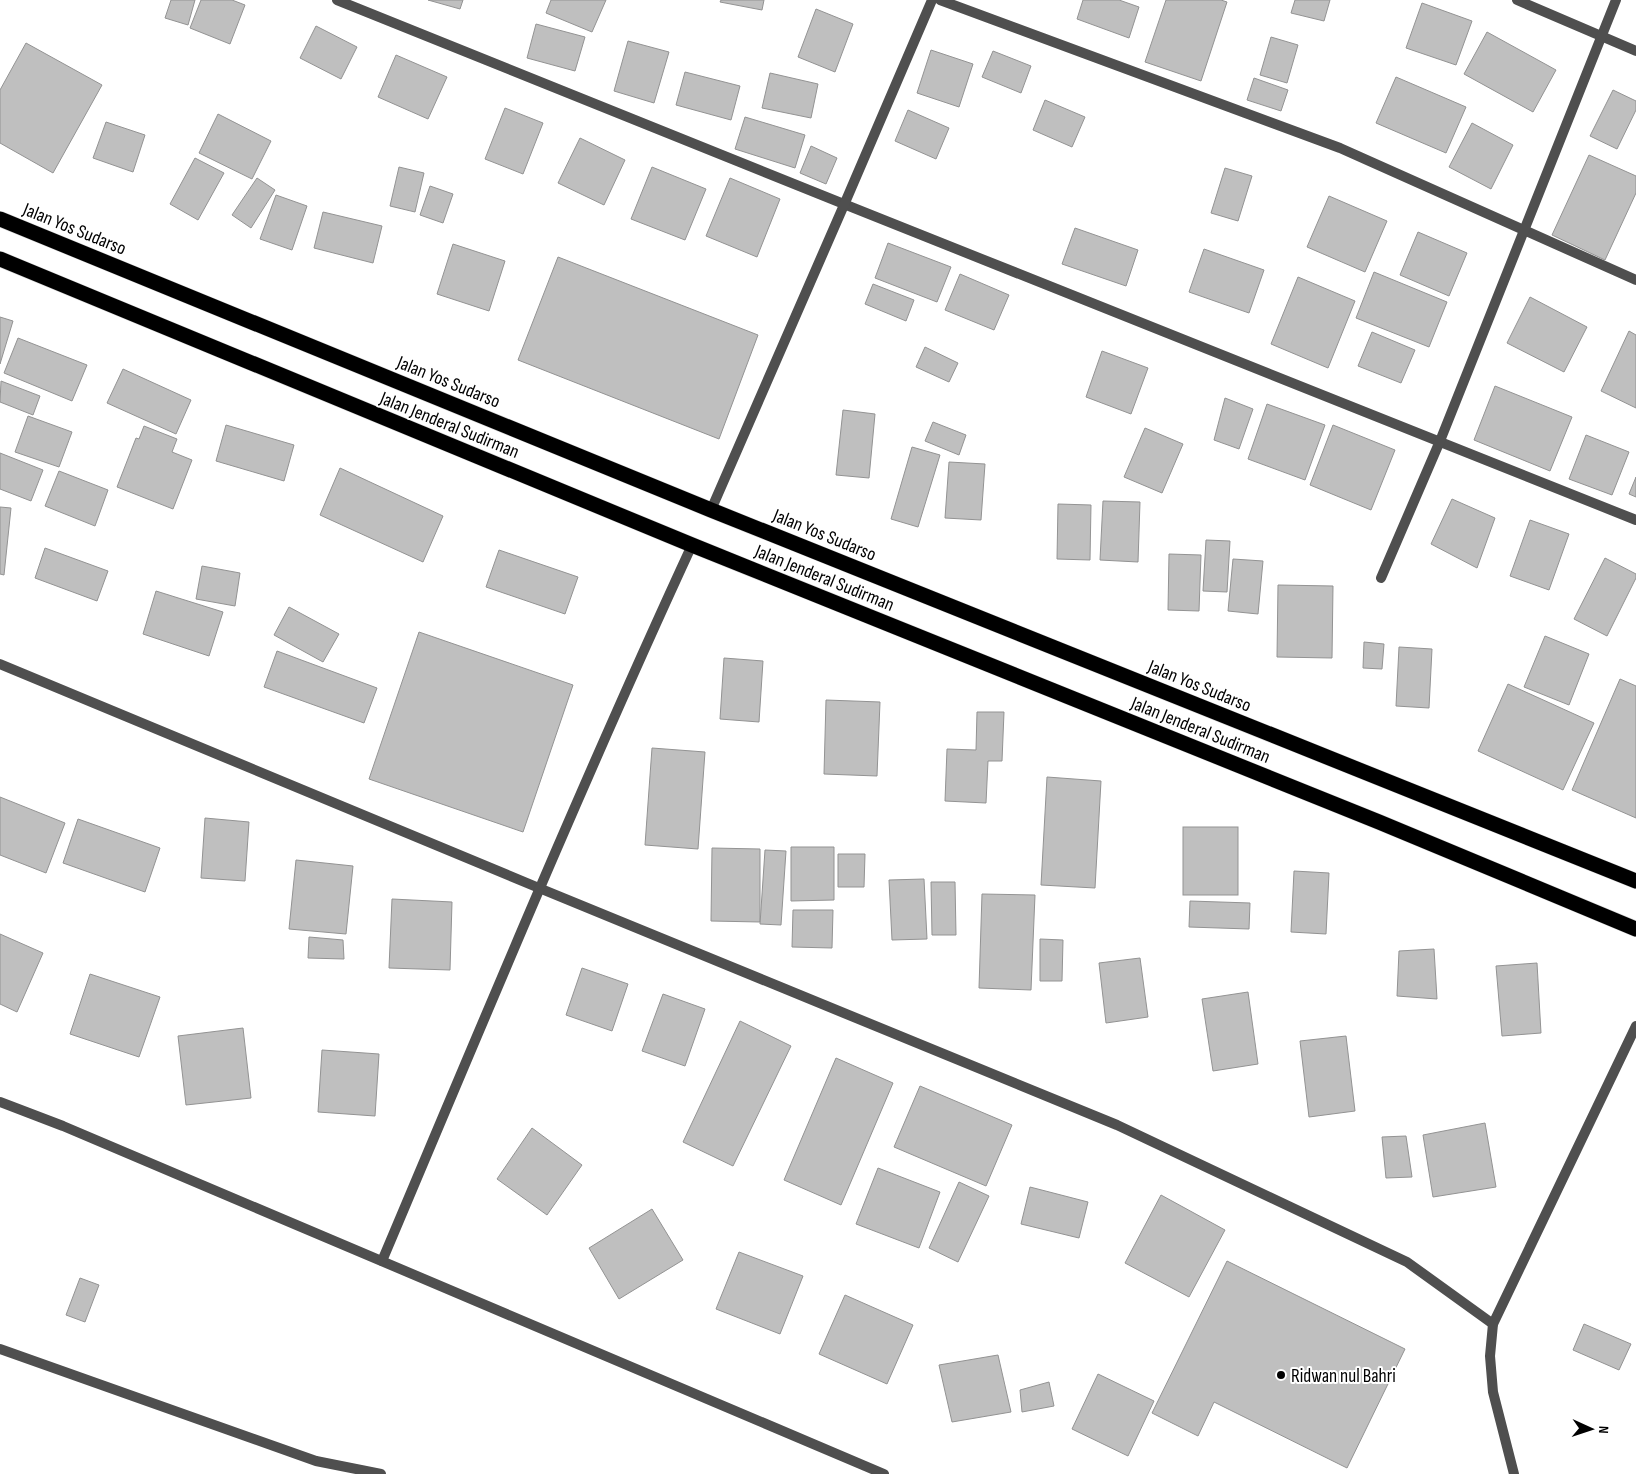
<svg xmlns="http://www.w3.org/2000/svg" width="1636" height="1474" viewBox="0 0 1636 1474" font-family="'Sofia Sans Condensed',sans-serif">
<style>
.building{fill:#bfbfbf;stroke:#939393}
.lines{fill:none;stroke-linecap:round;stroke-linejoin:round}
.highway-casing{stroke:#dbdbdb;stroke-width:16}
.lane{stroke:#4f4f4f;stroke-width:10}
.street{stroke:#4f4f4f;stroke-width:10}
.highway{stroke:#000;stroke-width:15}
.poi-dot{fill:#000;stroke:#fff;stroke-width:2}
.labels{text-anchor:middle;stroke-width:4;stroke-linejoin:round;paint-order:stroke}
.street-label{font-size:19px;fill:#000;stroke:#fff}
.poi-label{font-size:19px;fill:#000;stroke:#fff;text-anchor:start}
</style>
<rect width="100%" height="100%" fill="#fff"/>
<g class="building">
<path d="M171,0H195L188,25L165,18Z"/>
<path d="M201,0H232L245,5L230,44L190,28Z"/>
<path d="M428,0H463L460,9Z"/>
<path d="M551,0H606L592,32L546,13Z"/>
<path d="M721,0H764L762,10L720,2Z"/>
<path d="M1083,0H1119L1139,7L1129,38L1077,19Z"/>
<path d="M1166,0H1221L1227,2L1201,81L1145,62Z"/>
<path d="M1295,0H1330L1324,21L1291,13Z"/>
<path d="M1422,3L1472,21L1456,65L1406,48Z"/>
<path d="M816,9L853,24L835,72L798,57Z"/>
<path d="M536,24L585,37L575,71L527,58Z"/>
<path d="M316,26L357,47L341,79L300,58Z"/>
<path d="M1487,32L1556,70L1533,112L1464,74Z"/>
<path d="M1271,37L1298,45L1287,83L1260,75Z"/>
<path d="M628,41L669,52L654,103L614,91Z"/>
<path d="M26,43L102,85L53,173L0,143V90Z"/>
<path d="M931,50L973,64L959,107L917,93Z"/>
<path d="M993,51L1031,66L1021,93L982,77Z"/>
<path d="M396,55L447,77L428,119L378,97Z"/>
<path d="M685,72L740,86L731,120L676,105Z"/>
<path d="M770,73L818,84L811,118L762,108Z"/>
<path d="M1396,77L1466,107L1446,153L1376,123Z"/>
<path d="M1254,78L1288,90L1281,111L1247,100Z"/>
<path d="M1613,90L1636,101V110L1617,149L1590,136Z"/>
<path d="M1045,100L1085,117L1072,147L1033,130Z"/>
<path d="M505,108L543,123L523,174L485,159Z"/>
<path d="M908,110L949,128L936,159L895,141Z"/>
<path d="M218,114L271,141L252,179L199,153Z"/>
<path d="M745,117L805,135L795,168L735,149Z"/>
<path d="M106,122L145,135L133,172L93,158Z"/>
<path d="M1472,123L1513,145L1491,189L1449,167Z"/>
<path d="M580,138L625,160L604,205L558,183Z"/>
<path d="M811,146L837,158L826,184L800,173Z"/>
<path d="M1589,155L1636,176V193L1605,260L1552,235Z"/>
<path d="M195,158L224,173L198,220L170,204Z"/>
<path d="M399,167L424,173L415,212L390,206Z"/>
<path d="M652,167L706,189L685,240L631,219Z"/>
<path d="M1225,168L1252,176L1238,221L1211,213Z"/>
<path d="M257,178L275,190L251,228L232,215Z"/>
<path d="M730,178L780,199L757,257L706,236Z"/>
<path d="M430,186L453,194L443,223L420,215Z"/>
<path d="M276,195L307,206L292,250L260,239Z"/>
<path d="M1329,196L1387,221L1365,272L1307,247Z"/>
<path d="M323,212L382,226L373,263L314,248Z"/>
<path d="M1075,228L1138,250L1126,286L1062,264Z"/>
<path d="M1418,232L1467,253L1449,296L1400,275Z"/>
<path d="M888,243L951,267L937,302L875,278Z"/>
<path d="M453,244L505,261L489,311L437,294Z"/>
<path d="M1204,249L1264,270L1249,313L1189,292Z"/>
<path d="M558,257L758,335L719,439L518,360Z"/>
<path d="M1374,272L1447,302L1429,347L1356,318Z"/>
<path d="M960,274L1009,295L994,330L945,310Z"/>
<path d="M1298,277L1355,301L1328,368L1271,344Z"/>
<path d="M873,284L914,300L906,321L865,304Z"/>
<path d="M1530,297L1587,327L1564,372L1507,343Z"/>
<path d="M0,317L13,321L0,364Z"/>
<path d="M1629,331L1636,335V408L1601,391Z"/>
<path d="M1372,332L1415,350L1401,383L1358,366Z"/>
<path d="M18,338L87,365L72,401L4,373Z"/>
<path d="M925,347L958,363L949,382L916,367Z"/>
<path d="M1102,351L1148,368L1131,414L1086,397Z"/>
<path d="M123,369L191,400L176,434L107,403Z"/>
<path d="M1,381L40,396L33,415L0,402Z"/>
<path d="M1495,386L1572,417L1550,471L1474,440Z"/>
<path d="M1225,398L1253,409L1239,449L1214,440Z"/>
<path d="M1267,404L1325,425L1305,480L1248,459Z"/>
<path d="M843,410L875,414L869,478L836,475Z"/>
<path d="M28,416L72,432L59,467L15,452Z"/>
<path d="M933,422L966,435L959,455L925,441Z"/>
<path d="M226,425L294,445L284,481L216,461Z"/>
<path d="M1333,425L1395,450L1371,510L1310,485Z"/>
<path d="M144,426L177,439L172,452L192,460L173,509L117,487L136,438L139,439Z"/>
<path d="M1145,428L1183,444L1162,493L1124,477Z"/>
<path d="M1586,435L1629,452L1612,495L1569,479Z"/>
<path d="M912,447L940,455L918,527L891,519Z"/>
<path d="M0,453L43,470L31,501L0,489Z"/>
<path d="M949,462L985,464L981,520L945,518Z"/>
<path d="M340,468L443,516L423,562L320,515Z"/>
<path d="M59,471L108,490L95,526L45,506Z"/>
<path d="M1636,477V497L1629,494Z"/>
<path d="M1452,499L1495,518L1477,568L1431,544Z"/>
<path d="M1103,501L1140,502L1138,562L1100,560Z"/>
<path d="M1058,504L1091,505L1090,560L1057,559Z"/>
<path d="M0,507L11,508L4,575L0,574Z"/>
<path d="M1530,520L1569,534L1549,590L1510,576Z"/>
<path d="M1206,540L1230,541L1227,592L1203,591Z"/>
<path d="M45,548L108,571L97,601L35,578Z"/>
<path d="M499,550L578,577L565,614L486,587Z"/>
<path d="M1169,554L1201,555L1199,611L1168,610Z"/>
<path d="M1605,558L1636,574V578L1607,636L1574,619Z"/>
<path d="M1233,559L1263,561L1258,614L1228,611Z"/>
<path d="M202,566L240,573L235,606L196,599Z"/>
<path d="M1278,585L1333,586L1332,658L1277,657Z"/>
<path d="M156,591L223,612L209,656L143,634Z"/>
<path d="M289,607L339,634L323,662L274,635Z"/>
<path d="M419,632L573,685L523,832L369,779Z"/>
<path d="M1545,636L1589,654L1569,705L1524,687Z"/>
<path d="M1364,642L1384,644L1382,669L1363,668Z"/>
<path d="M1399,647L1432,649L1429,708L1396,706Z"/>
<path d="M277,651L377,688L364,723L264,687Z"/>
<path d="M724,658L763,661L759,722L720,719Z"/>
<path d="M1620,679L1636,686V818L1572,790Z"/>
<path d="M1508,684L1594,723L1563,790L1478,751Z"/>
<path d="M826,700L880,702L877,776L824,774Z"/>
<path d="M977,712H1004L1002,761H988L986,803L945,801L947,749L976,750Z"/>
<path d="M652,748L705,752L698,849L645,845Z"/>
<path d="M1047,777L1101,781L1095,888L1041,885Z"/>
<path d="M0,797L65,823L46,873L0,855Z"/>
<path d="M205,818L249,822L245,881L201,878Z"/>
<path d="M78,819L160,848L145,892L63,863Z"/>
<rect x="1183" y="827" width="55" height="68"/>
<path d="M791,847H834V900L791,901Z"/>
<path d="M712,848L760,849V922L711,921Z"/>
<path d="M765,850L786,851L781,925L760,924Z"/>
<path d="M838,854H865L864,887H838Z"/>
<path d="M296,860L353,866L346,934L289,929Z"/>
<path d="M1294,871L1329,873L1326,934L1291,932Z"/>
<path d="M924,879L927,939L892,940L889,880Z"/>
<path d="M931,882H955L956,935H932Z"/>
<path d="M982,894L1035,895L1031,990L979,988Z"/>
<path d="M392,899L452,902L450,970L389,968Z"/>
<path d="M1190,901L1250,903L1249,929L1189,927Z"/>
<path d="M793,910H833L832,948L792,947Z"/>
<path d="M0,934L43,953L17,1012L0,1004Z"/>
<path d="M309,937L343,940L344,959L308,958Z"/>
<path d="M1040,939L1063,940L1062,981H1040Z"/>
<path d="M1434,949L1437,999L1397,996L1399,951Z"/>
<path d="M1140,958L1148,1017L1106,1023L1099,963Z"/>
<path d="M1537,963L1541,1033L1502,1036L1496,966Z"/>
<path d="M582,968L628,984L612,1031L566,1015Z"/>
<path d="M90,974L160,997L139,1057L70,1034Z"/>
<path d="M1248,992L1258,1064L1213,1071L1202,999Z"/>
<path d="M663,994L705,1009L685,1066L642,1051Z"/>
<path d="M740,1021L791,1046L733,1166L683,1142Z"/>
<path d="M243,1028L251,1098L186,1105L178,1036Z"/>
<path d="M1346,1036L1355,1111L1309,1117L1300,1041Z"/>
<path d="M322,1050L379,1054L375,1116L318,1112Z"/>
<path d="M836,1058L893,1083L841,1205L784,1180Z"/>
<path d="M920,1086L1012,1125L986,1186L894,1147Z"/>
<path d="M1485,1123L1496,1187L1433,1197L1423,1135Z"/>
<path d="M532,1128L582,1165L547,1215L497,1179Z"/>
<path d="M1406,1136L1412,1177L1386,1178L1382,1137Z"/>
<path d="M878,1168L940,1192L919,1248L856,1224Z"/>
<path d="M959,1182L989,1196L958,1262L929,1248Z"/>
<path d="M1030,1187L1088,1202L1079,1238L1021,1224Z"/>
<path d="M1161,1195L1225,1230L1189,1297L1125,1263Z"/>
<path d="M652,1209L683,1260L619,1299L589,1248Z"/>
<path d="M739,1252L803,1276L780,1334L716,1309Z"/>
<path d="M1227,1261L1405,1349L1347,1468L1214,1402L1198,1436L1152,1413Z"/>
<path d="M80,1278L99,1285L85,1322L66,1315Z"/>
<path d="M845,1295L913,1325L887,1384L819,1354Z"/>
<path d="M1584,1324L1631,1344L1619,1370L1573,1350Z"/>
<path d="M998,1355L1011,1412L952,1422L939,1365Z"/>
<path d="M1098,1374L1154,1401L1128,1456L1072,1429Z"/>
<path d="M1049,1382L1054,1406L1022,1412L1020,1390Z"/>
</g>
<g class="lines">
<defs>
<g id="highway">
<path d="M0,219L711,510L1636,881"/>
<path d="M0,259L692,545L1379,822L1636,929"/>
</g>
</defs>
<use href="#highway" class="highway-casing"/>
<path class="lane" d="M0,1349L316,1461L381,1474"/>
<g class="street">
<path d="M337,0C769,176 1203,346 1636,520"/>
<path d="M940,0L1340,148L1636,280"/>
<path d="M1517,0L1636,51"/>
<path d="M711,510L844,205L932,0"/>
<path d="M1381,578L1440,441L1616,0"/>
<path d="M0,664L539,888L1117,1125L1407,1262L1493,1324"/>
<path d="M0,1102L63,1126L884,1474"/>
<path d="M382,1261C483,1022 583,781 692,545"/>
<path d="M1514,1474L1493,1392L1490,1356L1493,1324L1636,1026"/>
</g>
<use href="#highway" class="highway"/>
</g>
<circle class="poi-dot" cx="1281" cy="1375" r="5"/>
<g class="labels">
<g class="street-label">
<text transform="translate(75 228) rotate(22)" y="7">Jalan Yos Sudarso</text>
<text transform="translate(449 381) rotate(22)" y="7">Jalan Yos Sudarso</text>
<text transform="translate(450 424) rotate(22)" y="7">Jalan Jenderal Sudirman</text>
<text transform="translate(825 534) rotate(22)" y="7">Jalan Yos Sudarso</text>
<text transform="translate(825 577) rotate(22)" y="7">Jalan Jenderal Sudirman</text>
<text transform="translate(1200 685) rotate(22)" y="7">Jalan Yos Sudarso</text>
<text transform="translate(1201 729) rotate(22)" y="7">Jalan Jenderal Sudirman</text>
</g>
<g class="poi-label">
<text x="1291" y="1382">Ridwan nul Bahri</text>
</g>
</g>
<g transform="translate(1591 1429) rotate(93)" stroke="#ffffff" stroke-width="4" paint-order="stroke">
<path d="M0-4L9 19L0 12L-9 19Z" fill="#000000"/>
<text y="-8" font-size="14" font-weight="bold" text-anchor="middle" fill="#000000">N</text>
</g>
</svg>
